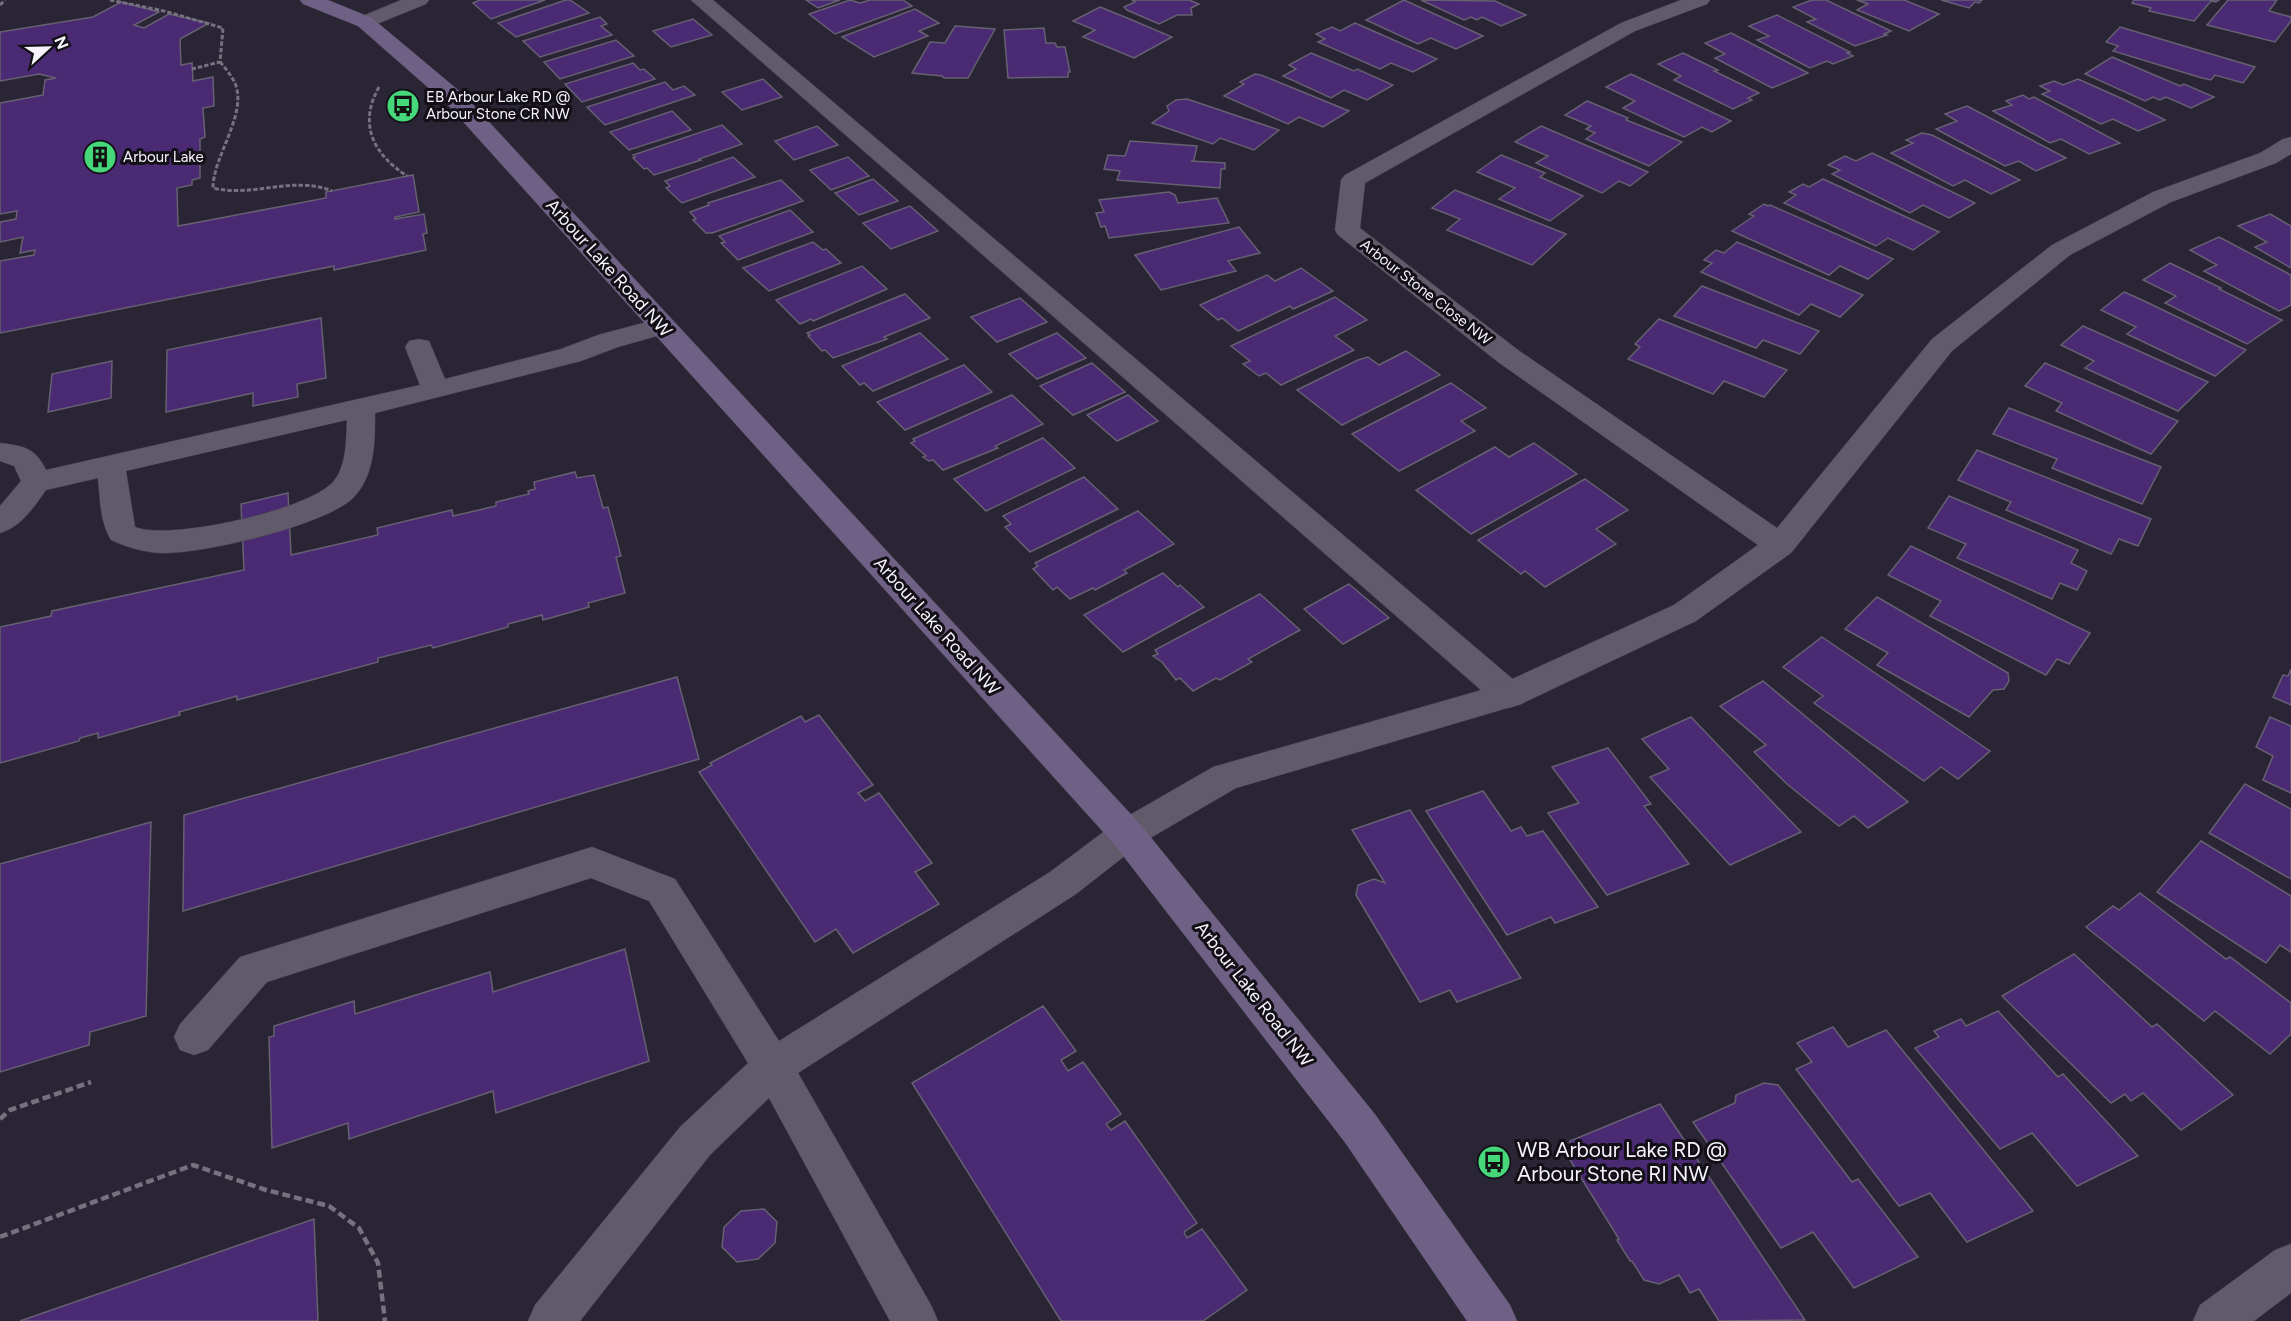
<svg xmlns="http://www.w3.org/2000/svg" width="2291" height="1321" viewBox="0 0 2291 1321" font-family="Figtree,sans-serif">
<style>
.building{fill:#4a2a72;stroke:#666072;stroke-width:1.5}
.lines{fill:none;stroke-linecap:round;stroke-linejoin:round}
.lane-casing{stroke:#45404d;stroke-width:1}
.street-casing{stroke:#45404d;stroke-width:1}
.secondary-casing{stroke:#45404d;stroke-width:1}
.path-far1{stroke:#75717e;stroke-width:3;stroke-dasharray:4.5 2;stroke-linecap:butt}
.path{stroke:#75717e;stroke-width:4.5;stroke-dasharray:8 4;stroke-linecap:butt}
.lane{fill:#605a6b;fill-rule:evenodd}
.street{fill:#605a6b;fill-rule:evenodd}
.secondary{fill:#6f6085;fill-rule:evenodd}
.labels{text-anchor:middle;stroke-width:6;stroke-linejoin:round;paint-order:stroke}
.far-poi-label{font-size:15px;fill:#f6f3fd;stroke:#120f16;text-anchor:start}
.far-street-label{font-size:15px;fill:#f6f3fd;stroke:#120f16}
.street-label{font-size:18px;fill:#f6f3fd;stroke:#120f16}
.near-poi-label{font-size:21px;fill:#f6f3fd;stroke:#120f16;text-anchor:start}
</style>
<rect width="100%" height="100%" fill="#2a2534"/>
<g class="building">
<path d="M480,0H545L491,19L473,3Z"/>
<path d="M566,0H570L589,13L516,37L498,23Z"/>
<path d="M806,0H840L818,8Z"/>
<path d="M850,0L860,3L870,0H903L912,6L835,34L809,14Z"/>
<path d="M1132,0H1189L1199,4L1191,8L1192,15H1177L1159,24L1127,10L1124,7L1135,2Z"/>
<path d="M1404,0L1483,36L1456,49L1431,38L1418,44L1366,20Z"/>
<path d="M1421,0L1495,1L1526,15L1501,26L1482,17L1477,20L1471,17L1464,20Z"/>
<path d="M1812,0H1826L1891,31L1884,34L1887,35L1855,46L1807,22L1816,19L1793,7Z"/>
<path d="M1857,0H1904L1939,14L1909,31L1857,10L1868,4Z"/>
<path d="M1941,0H1982L1979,3L1975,2L1969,8Z"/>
<path d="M2134,0H2219L2216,2L2211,1L2194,21L2149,11L2151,8L2132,3Z"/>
<path d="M2228,0H2277L2269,11L2291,17V21L2275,42L2207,25Z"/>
<path d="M121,2L159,12L134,25L144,28L169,14L209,23L180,39L181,65L192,63L193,81L213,77L214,106L203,108L205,137L200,139V178L192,180V185L177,188L178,226L326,198V192L413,175L419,212L395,217V219L424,214L427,233L423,234L426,250L334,270V266L0,333V261L34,255L35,250L20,253L23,237L0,242V222L16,219L17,211L0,214V103L43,95L45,80L56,78L39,74L0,81V32L93,17Z"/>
<path d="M1100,7L1132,20L1172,37L1134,58L1083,37L1095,30L1073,21Z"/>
<path d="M915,9L939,23L919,31L928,36L874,57L842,37Z"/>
<path d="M1777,15L1850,52L1847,53L1853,56L1833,64L1827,61L1810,68L1757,40L1769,36L1749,26Z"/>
<path d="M600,17L607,24L601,26L612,35L540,57L523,41Z"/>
<path d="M693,19L712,35L671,47L653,31Z"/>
<path d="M1355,23L1437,59L1413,72L1391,63L1380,69L1318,42L1325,39L1316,34L1332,27L1340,31Z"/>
<path d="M955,26L995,29L968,78H944L942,76L912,73L930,42L945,43Z"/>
<path d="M2120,27L2255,67L2243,83L2215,75L2211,80L2202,78L2113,51L2118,46L2106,42Z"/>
<path d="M1044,28L1046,43H1055L1057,47H1065L1070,72H1068V77L1008,78L1004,30Z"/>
<path d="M1731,33L1808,73L1772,88L1715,58L1725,54L1705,43Z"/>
<path d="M616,40L634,56L560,79L544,62Z"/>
<path d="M1311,53L1354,71L1357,69L1393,85L1367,100L1344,90L1331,98L1283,76L1296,69L1289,65Z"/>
<path d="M1683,53L1718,70L1714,71L1759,93L1748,98L1752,100L1733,109L1674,80L1681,76L1658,64Z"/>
<path d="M2112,57L2180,86L2184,84L2214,97L2191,108L2166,97L2160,100L2153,97L2145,101L2085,74Z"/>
<path d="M633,63L640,70L644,69L655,79L582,102L565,84Z"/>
<path d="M1255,74L1261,75L1349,111L1323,127L1299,117L1288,124L1224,96L1244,84L1240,82Z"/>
<path d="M1631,74L1731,121L1712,132L1702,127L1684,137L1623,108L1635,101L1606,87Z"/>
<path d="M763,79L782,97L742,110L722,92Z"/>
<path d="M2078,79L2125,100L2165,120L2138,131L2113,119L2101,124L2042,94L2050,91L2040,86L2054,81L2063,85Z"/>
<path d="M665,82L673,90L684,86L695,95L605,125L587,107Z"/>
<path d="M2023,95L2029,99L2034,97L2120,143L2089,154L2061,139L2050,143L1993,111L2012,105L2006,101Z"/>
<path d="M1187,99L1279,130L1254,150L1220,138L1213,144L1152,123L1169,111L1167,106L1176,100Z"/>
<path d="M1587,101L1628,118L1626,120L1682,142L1649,166L1586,139L1595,133L1586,129L1591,126L1565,115Z"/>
<path d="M1967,106L2066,158L2036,171L2019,161L2005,166L1936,129L1957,121L1945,114Z"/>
<path d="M672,111L691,130L629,150L610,132Z"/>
<path d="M722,125L742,144L699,159L701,160L654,175L647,168L644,169L633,158L635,157L633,155Z"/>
<path d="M817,126L838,145L794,160L775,141Z"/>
<path d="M1541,126L1648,172L1630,186L1619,181L1602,193L1536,163L1548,156L1515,142Z"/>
<path d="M1922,133L1932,135L2020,180L1991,194L1965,180L1953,186L1891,153L1913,143L1906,140Z"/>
<path d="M1130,141L1197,146L1194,160L1191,161L1225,163V169H1221L1220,188L1117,180L1120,171L1104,169L1108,155L1125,156Z"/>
<path d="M1872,153L1975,203L1949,218L1923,205L1910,213L1832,174L1840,170L1828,165L1845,156L1856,161Z"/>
<path d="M1501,155L1545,173L1540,177L1583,196L1550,221L1499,199L1515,188L1477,172Z"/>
<path d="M733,157L755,177L682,203L666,188L670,186L665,181Z"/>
<path d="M848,157L869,176L831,190L810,170Z"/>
<path d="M873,179L898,201L859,215L835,193Z"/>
<path d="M1823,179L1939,232L1913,250L1888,238L1876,246L1784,203L1796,195L1789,192L1803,184L1809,187Z"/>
<path d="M781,180L803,201L712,233H706L693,220L696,219L690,212L709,205L708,203Z"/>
<path d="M1455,190L1566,234L1532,265L1447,230L1460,219L1432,208Z"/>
<path d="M1169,192L1175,195L1178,203L1217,198L1229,223L1109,238L1105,226L1101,227L1096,213L1104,212L1099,200Z"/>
<path d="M1764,204L1768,206L1770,205L1893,259L1868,279L1840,266L1829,275L1732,231L1754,216L1749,214Z"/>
<path d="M910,206L938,231L891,249L863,223Z"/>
<path d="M790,210L813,232L738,260L721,243L725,242L719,236Z"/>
<path d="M2270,214L2291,226V268L2255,247L2267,242L2238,226Z"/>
<path d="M1239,227L1260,253L1228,261L1236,271L1161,290L1135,255Z"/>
<path d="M2219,237L2291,275V305L2279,311L2204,271L2217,265L2190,250Z"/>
<path d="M813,242L823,250L826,249L841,263L769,291L743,268Z"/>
<path d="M1737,242L1863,295L1840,317L1811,304L1799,315L1701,272L1712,263L1704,260L1716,250L1724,253Z"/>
<path d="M2170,263L2221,288L2219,289L2282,320L2247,344L2165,303L2176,296L2143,280Z"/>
<path d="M862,266L887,289L813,321L811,319L800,324L776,300Z"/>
<path d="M1301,268L1333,291L1293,309L1290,306L1238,331L1222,318L1218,320L1200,305L1267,275L1275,281Z"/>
<path d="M1702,286L1819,331L1800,354L1763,340L1756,348L1674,316Z"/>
<path d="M2124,292L2140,299L2246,350L2215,376L2127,334L2136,327L2101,310Z"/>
<path d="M905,294L930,318L884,337L887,339L833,358L825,350L822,351L808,336L810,335L807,333Z"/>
<path d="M1335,297L1367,320L1335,336L1354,350L1281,385L1266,373L1259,376L1243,364L1250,361L1231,346Z"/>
<path d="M1020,298L1047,322L997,342L971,317Z"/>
<path d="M321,318L326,378L297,384L298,397L253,406V393L166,412L167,350Z"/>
<path d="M1659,319L1787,370L1764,397L1724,381L1713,394L1628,359L1640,347L1635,344Z"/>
<path d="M2083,326L2208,382L2178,411L2085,368L2094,361L2061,345Z"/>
<path d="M920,333L948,359L873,391L864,383L860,385L842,366Z"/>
<path d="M1057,333L1086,358L1037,379L1009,354Z"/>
<path d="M1406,351L1440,375L1342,425L1297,390L1358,360L1368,357L1379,365Z"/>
<path d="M112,361L111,398L48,412L52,374Z"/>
<path d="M1092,363L1125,392L1073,415L1040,386Z"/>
<path d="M2045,363L2178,421L2151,454L2056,411L2062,403L2025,386Z"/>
<path d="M964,365L992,392L905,430L877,402Z"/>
<path d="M1451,383L1486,408L1461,421L1475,431L1399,471L1352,434Z"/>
<path d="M1012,395L1043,424L995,446L998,448L943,470L933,460L929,461L923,457L926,456L911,443L915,441L913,439Z"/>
<path d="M1128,395L1158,421L1117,441L1087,415Z"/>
<path d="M2009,408L2161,467L2142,504L2052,468L2057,459L1993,434Z"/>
<path d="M1043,438L1075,468L986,511L954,479Z"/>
<path d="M1534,443L1577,474L1471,534L1416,490L1495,447L1509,457Z"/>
<path d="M1977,450L2151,519L2138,546L2119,539L2111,554L2006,510L2011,502L1958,480Z"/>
<path d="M575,472L577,478L594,475L603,508L608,507L621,556L616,557L625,593L588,603L589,607L543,620L542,615L508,624V627L433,648L431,645L378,658V662L237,700V696L179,712L180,715L98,738V733L80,738L79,741L0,763V627L51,616L52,611L244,570L241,504L288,493L291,555L378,535L377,528L452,510L453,516L496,506V502L529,494L528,491L535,489L534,482Z"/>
<path d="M1084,477L1118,509L1030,552L1005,527L1011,524L1003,516Z"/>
<path d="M1585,479L1628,510L1596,529L1616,544L1545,587L1525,571L1521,574L1478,540Z"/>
<path d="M1949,496L2078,550L2071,563L2087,571L2077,590L2060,583L2052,599L1957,558L1966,544L1928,528Z"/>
<path d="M1138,511L1174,544L1124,570L1127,573L1095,590L1093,588L1070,599L1057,587L1053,590L1033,569L1038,566L1035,563Z"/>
<path d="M1911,546L2090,633L2069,664L2057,659L2046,675L1930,616L1941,601L1888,575Z"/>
<path d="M1163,573L1178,587L1180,585L1204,607L1123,652L1084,615Z"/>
<path d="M1349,584L1389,618L1343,644L1304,609Z"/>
<path d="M1260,594L1300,630L1248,659L1252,662L1220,680L1216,678L1193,691L1180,678L1176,680L1162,662L1153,656L1158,654L1155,650Z"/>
<path d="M1877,597L2008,673L2009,681L2004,689L1993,690L1969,717L1877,665L1888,653L1845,629Z"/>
<path d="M1822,637L1990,751L1958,779L1941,767L1924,781L1814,703L1823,696L1783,667Z"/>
<path d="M2291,669V705L2273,697L2283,675L2288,676Z"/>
<path d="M677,677L699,759L183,911L184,815Z"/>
<path d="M1763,681L1908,802L1868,828L1854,816L1839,826L1787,784L1754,752L1766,745L1720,706Z"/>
<path d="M819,715L873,785L858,793L865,801L879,793L932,863L915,872L939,904L853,953L836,929L815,942L699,772L712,765L710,763L801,716L805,722Z"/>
<path d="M1691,717L1801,832L1730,865L1650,777L1669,769L1642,739Z"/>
<path d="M2270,717L2291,726V793L2263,780L2273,756L2256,747Z"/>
<path d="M1608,748L1651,804L1644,806L1689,864L1607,895L1548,813L1579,803L1552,767Z"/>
<path d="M2245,784L2291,809V879L2209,833Z"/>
<path d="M1483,791L1511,831L1521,827L1527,836L1543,831L1598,907L1555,923L1551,917L1507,935L1426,811Z"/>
<path d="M1410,810L1521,978L1457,1002L1450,990L1420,1002L1356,895L1358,885L1374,879L1385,883L1352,830Z"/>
<path d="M151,822L146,1016L90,1032L89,1045L0,1072V864Z"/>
<path d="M2201,841L2291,896V952L2280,945L2266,963L2157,892Z"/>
<path d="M2140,893L2226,959L2230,957L2291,1003V1034L2270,1054L2215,1011L2204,1021L2086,927L2113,906L2119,910Z"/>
<path d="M625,949L649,1061L496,1113L493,1091L349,1139L348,1123L272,1148L269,1037L274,1036V1026L354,1001L355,1014L490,972L493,992Z"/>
<path d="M2074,954L2152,1027L2157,1024L2233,1095L2181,1130L2143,1093L2131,1101L2125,1094L2111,1103L2002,996Z"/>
<path d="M1043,1006L1076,1051L1061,1060L1068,1071L1083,1062L1121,1114L1106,1124L1111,1130L1125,1121L1197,1223L1184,1232L1187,1238L1202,1229L1247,1290L1203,1321H1061L912,1083Z"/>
<path d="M1998,1011L2058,1077L2063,1074L2138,1156L2077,1186L2032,1133L2000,1149L1915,1048L1939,1037L1934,1031L1961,1019L1966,1026Z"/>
<path d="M1833,1027L1848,1047L1886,1030L2033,1211L1967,1242L1930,1193L1899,1206L1796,1069L1812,1062L1797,1043Z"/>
<path d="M1764,1083L1778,1085L1852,1182L1858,1179L1918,1257L1854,1288L1813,1232L1781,1248L1693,1122L1735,1103L1736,1095Z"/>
<path d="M1660,1104L1805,1320L1719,1321L1699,1289L1690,1293L1679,1275L1659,1284L1644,1280L1632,1261H1630L1617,1240L1619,1239L1567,1155L1570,1141Z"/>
<path d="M764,1209L777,1222L775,1243L758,1259L737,1262L722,1247L724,1227L741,1211Z"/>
<path d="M314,1219L318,1321H20Z"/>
</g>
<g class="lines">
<defs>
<g id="lane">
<path d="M691,0H713L1521,686L1526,695L1521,704L1509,708L1497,704Z"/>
<path d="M662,318L671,320L675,326L671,332L618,347L581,361L375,413C375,442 375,477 352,499C322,526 200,555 160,553C143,552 126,547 111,540C100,522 100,499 98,478L46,490C34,507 21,527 0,533V506L21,481L14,466L0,461V443C23,446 35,447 46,470L420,385L405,347L409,341L419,339L429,341L445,379L561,349L598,335ZM347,420C346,439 347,466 333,482C308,510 170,541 135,527L126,471Z"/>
<path d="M1127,819L1140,824L1145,834L1140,844L1076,894L798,1073L931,1305L938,1321H890L769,1098L710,1155L580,1321H528L535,1305L680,1127L748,1063L649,901L591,878L267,982L208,1050L194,1055L180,1050L174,1037L180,1024L240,957L592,847L675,879L779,1041L1050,872L1114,824Z"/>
</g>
<g id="street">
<path d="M401,0H429L426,4L372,26L365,28L358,26L355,22L358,18Z"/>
<path d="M1681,0H1710L1707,4L1635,31L1365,183L1360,228L1518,350L1777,528L1932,339L2052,245L2153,192L2260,153L2283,139L2291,137V154L2276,163L2171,202L2070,255L1952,351L1791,553L1696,621L1521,704L1236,788L1140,844L1127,849L1114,844L1109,834L1114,824L1213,767L1499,685L1674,605L1758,545L1498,362L1338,235L1335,230L1341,180L1345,175L1621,23Z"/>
<path d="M2291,1244V1293L2254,1321H2193L2200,1305L2275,1250Z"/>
</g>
<path id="secondary" d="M300,0H328L372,18L464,95L1140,824L1374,1113L1510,1305L1517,1321H1467L1344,1141L1114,844L448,105L358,26L303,4Z"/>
</defs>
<use href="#lane" class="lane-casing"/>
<use href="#street" class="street-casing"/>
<use href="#secondary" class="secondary-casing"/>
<g class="path-far1">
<path d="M110,0L164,11L223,28L220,62L192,69"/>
<path d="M0,5L5,0"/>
<path d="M220,62C226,69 233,77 236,86C246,116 213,157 213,188C253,198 293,175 332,191"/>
<path d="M379,87C358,124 373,154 407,176"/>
</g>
<g class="path">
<path d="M0,1119L10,1110L91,1082"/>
<path d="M0,1237L193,1165L266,1190L329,1206L359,1228L378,1263L385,1321"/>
</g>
<use href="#lane" class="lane"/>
<use href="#street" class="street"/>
<use href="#secondary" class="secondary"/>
</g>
<defs>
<symbol id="bus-disc" viewBox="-11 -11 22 22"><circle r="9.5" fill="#45d77a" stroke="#120f16"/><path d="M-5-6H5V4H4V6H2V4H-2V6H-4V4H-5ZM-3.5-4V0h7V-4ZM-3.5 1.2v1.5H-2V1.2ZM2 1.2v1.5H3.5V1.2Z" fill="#111"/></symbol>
<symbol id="building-disc" viewBox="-11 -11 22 22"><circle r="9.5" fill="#45d77a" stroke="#120f16"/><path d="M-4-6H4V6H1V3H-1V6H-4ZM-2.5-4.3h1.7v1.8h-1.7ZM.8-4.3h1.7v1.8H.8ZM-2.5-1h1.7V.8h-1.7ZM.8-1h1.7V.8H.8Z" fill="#111"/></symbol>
</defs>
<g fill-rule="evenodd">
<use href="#bus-disc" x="384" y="87" width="38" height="38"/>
<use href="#building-disc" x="81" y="138" width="38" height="38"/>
<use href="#bus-disc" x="1475" y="1143" width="38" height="38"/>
</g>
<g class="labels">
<g class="far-poi-label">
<text x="426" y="102">EB Arbour Lake RD @<tspan x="426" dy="17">Arbour Stone CR NW</tspan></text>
<text x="123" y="162">Arbour Lake</text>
</g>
<g class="far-street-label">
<text transform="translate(1426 292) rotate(38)" y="5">Arbour Stone Close NW</text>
</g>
<g class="street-label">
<text transform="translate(609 268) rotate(48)" y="6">Arbour Lake Road NW</text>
<text transform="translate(937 626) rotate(48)" y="6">Arbour Lake Road NW</text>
<text transform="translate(1254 994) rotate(52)" y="6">Arbour Lake Road NW</text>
</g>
<g class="near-poi-label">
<text x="1517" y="1157">WB Arbour Lake RD @<tspan x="1517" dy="24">Arbour Stone RI NW</tspan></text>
</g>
</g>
<g transform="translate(48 48) rotate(68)" stroke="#120f16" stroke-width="4.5" paint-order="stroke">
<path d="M0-4.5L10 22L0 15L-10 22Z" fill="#f6f3fd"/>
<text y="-9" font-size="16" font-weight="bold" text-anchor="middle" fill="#f6f3fd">N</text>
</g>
</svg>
